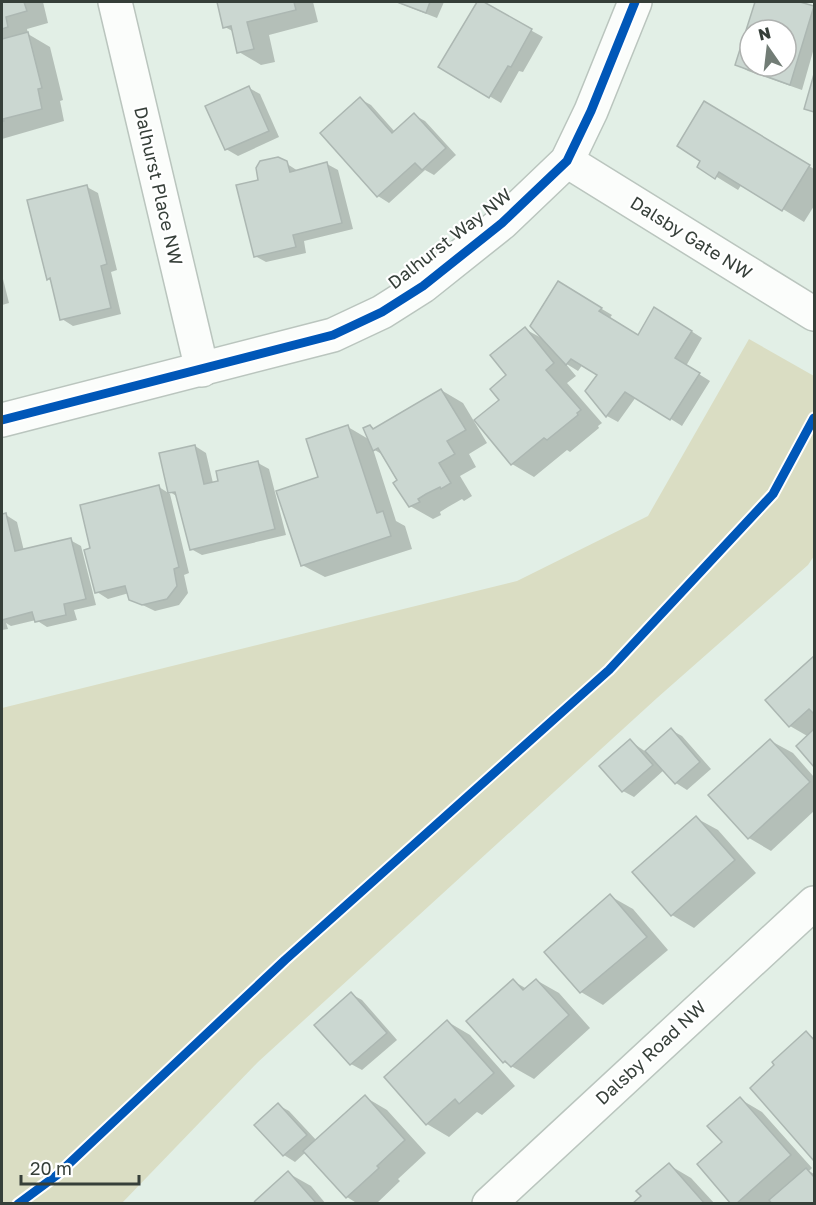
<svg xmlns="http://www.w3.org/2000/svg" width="816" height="1205" viewBox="0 0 816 1205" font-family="'Golos Text',sans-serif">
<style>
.green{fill:#daddc3}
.shadow{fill:#0003;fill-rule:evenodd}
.building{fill:#cbd7d1;stroke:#acb7b2;stroke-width:1.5;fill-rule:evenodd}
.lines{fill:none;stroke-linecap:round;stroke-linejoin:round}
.minor-casing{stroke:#bac5be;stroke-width:36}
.minor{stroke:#fbfdfb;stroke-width:33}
.cycleway-casing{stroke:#fff;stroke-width:13}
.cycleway{stroke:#0057b8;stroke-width:9}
.labels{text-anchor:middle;stroke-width:4.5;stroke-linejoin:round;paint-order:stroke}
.street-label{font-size:18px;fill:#363f39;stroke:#fff}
</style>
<rect width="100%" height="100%" fill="#e2efe6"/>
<path class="green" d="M749,339L814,376V556L808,565L657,698L258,1062L122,1203H2V708L517,581L648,516Z"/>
<g class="shadow">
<path d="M2,2H43L48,23L27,29L28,34L50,47L63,100L60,101L64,121L2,139Z"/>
<path d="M218,2H313L318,22L269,35L275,62L261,65L239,52L234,32L225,27Z"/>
<path d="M396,2H444L437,18Z"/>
<path d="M479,2L543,37L523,72L519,71L501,103L440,67Z"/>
<path d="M757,2H795L814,8V48L802,90L748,71L737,65ZM750,30H786V66H750Z"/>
<path d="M249,88L260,94L279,137L238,156L226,149Z"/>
<path d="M360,99L371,105L395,132L414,115L425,121L456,155L434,175L425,170L389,203L378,196Z"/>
<path d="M727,116L814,169V206L804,222L742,184L738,190L699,166Z"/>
<path d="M278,158L298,171L327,164L338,170L353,229L304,241L306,253L266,262L255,256L260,181Z"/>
<path d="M87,187L98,193L117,270L111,272L121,314L73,326L62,319L52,281L48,279Z"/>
<path d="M2,275L9,303L2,305Z"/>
<path d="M558,283L612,315L609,319L638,337L666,315L702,338L686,366L710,381L682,426L636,397L618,422L607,416L587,391L599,375L583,364L578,371L565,363L576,376L567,383L602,423L598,426L599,428L570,452L567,450L534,477L512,464L501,400L525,329L545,340Z"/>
<path d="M441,390L463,403L487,443L469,454L476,467L460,476L472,496L464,501L462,499L448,507L440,512L441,515L433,519L410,506L385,456L373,449L396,521L405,526L412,549L325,577L302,565L320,478L348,427L370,440V426L375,429Z"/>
<path d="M195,446L206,453L213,483L258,463L269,469L286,535L202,555L191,549L178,497L170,492Z"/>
<path d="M159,487L170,494L189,573L184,575L188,593L179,605L155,611L130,599L129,593L108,599L97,592L92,549Z"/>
<path d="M6,515L17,522L24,551L70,540L81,546L96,605L74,610L77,620L47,627L36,620L11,626L6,623L8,629L2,630V516Z"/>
<path d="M814,658V765L798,746L809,737L790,726L767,700Z"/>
<path d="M671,730L682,736L711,769L687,790L676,783L664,770L634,797L623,791L630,741L646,752Z"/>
<path d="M771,741L793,753L814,777V811L771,851L749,838L710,795Z"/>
<path d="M696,818L718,830L756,873L694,928L672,915L634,873Z"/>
<path d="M610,896L633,909L668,950L603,1005L581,992Z"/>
<path d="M536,980L559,993L590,1028L534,1079L504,1062L513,981L527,989Z"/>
<path d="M351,994L362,1000L397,1040L362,1070L351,1064Z"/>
<path d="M448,1022L470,1035L515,1086L482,1115L477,1112L449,1137L427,1124Z"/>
<path d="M806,1033L814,1038V1159L752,1088Z"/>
<path d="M365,1097L387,1110L426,1153L398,1179L400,1181L376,1204H358L347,1197L306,1152L295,1162L284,1155L256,1125L278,1105L289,1111L317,1141Z"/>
<path d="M740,1099L762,1112L812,1168L809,1171L814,1174V1204H733Z"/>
<path d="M669,1165L691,1178L715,1204H635Z"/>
<path d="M288,1173L311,1186L326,1204H255Z"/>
</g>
<g class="building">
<path d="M2,2H24L27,11L6,17L8,27L2,29Z"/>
<path d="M217,2H294L296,10L247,22L254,49L237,53L231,26L223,28Z"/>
<path d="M397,2H430L426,13Z"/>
<path d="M477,2H484L532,29L511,67L508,66L489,98L438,67Z"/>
<path d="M755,2H800L814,6L790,85L735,65ZM750,30H786V66H750Z"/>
<path d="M28,32L42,88L38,89L42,109L3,119L4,121L2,122V39Z"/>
<path d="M814,74V112L804,109Z"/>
<path d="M249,86L269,131L225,150L205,106Z"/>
<path d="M360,97L392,133L414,113L446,148L422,170L415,163L377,197L320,133Z"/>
<path d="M704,101L810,165L782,211L719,172L715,179L697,167L700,161L677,146Z"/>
<path d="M278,157L287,161L290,172L327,162L342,223L293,235L296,247L254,257L236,185L258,180L256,168L260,161Z"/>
<path d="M87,185L107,264L101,266L111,308L60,320L50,278L47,280L27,200Z"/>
<path d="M558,281L602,308L599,311L638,335L654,307L692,331L675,358L700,373L670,420L625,392L606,417L585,391L597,375L571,359L566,365L530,326Z"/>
<path d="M525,327L554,363L546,370L581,410L577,413L578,415L547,440L544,438L511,465L474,420L499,400L490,389L506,375L490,355Z"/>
<path d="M441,389L466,430L447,441L455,454L439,463L451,483L441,489L440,487L426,494L418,499L420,502L409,507L393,483L397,480L378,448L373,451L363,428L370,425L373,429Z"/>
<path d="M348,425L377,513L383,511L391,536L301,566L276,491L318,477L306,439Z"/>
<path d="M195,445L204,484L218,481L216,471L258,461L275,529L190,550L175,492L168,493L159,453Z"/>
<path d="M159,485L179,567L174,569L177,586L167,599L142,605L129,600L125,586L95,593L84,550L90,548L80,505Z"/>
<path d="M6,513L15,551L71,538L86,599L64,604L66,615L35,622L32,612L2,620V514Z"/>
<path d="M814,656V714L809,709L789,727L765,700Z"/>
<path d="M671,728L700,762L675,784L645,751Z"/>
<path d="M814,729V767L796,746Z"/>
<path d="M630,739L653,765L622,792L599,766Z"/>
<path d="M770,739L810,782L748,839L708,795Z"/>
<path d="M696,816L735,860L671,916L632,872Z"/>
<path d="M610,894L647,937L580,993L544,952Z"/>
<path d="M513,979L523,990L536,979L569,1015L511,1067L505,1061L503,1063L466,1021Z"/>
<path d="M351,992L387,1033L350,1065L314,1025Z"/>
<path d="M447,1020L494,1073L459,1104L455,1099L426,1125L384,1077Z"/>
<path d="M806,1031L814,1040V1161L750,1088L774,1065L772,1062Z"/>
<path d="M365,1095L405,1140L377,1166L379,1168L346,1198L303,1151Z"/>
<path d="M740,1097L791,1155L736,1204H731L697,1164L722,1142L707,1126Z"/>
<path d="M278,1103L307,1135L283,1156L254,1125Z"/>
<path d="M669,1163L705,1204H632L641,1196L636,1191Z"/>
<path d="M806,1168L814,1177V1204H772L769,1200Z"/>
<path d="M288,1171L317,1204H253L255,1201Z"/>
</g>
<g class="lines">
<defs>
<g id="minor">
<path d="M115,2L202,370"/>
<path d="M567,161L814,314"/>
<path d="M2,420L333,335L382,312L423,286L502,223L567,161L591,111L635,2"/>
<path d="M489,1204L814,903"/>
</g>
</defs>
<use href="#minor" class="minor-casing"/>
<use href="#minor" class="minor"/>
<defs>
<g id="cycleway">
<path d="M2,420L333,335L382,312L423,286L502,223L567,161L591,111L635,2"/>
<path d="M18,1204L57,1175L285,960L609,670L773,494L814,418"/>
</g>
</defs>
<use href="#cycleway" class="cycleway-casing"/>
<use href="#cycleway" class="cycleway"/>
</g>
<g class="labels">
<g class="street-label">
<text transform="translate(158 186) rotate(77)" y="6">Dalhurst Place NW</text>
<text transform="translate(691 238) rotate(32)" y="6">Dalsby Gate NW</text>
<text transform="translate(450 239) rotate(-38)" y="6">Dalhurst Way NW</text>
<text transform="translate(651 1053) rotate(-43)" y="6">Dalsby Road NW</text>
</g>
</g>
<rect width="816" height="1205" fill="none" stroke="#363f39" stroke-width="6"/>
<g transform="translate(768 48) rotate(346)"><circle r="28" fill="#ffffff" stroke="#afb2b0" stroke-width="1.5"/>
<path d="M0-4.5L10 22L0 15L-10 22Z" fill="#727d76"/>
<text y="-9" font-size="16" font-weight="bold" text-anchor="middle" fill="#363f39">N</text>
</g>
<path d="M21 1175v9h118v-9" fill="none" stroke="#363f39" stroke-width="3"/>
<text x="30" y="1175" font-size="18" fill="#363f39" stroke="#ffffff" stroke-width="4.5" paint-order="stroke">20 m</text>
</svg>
